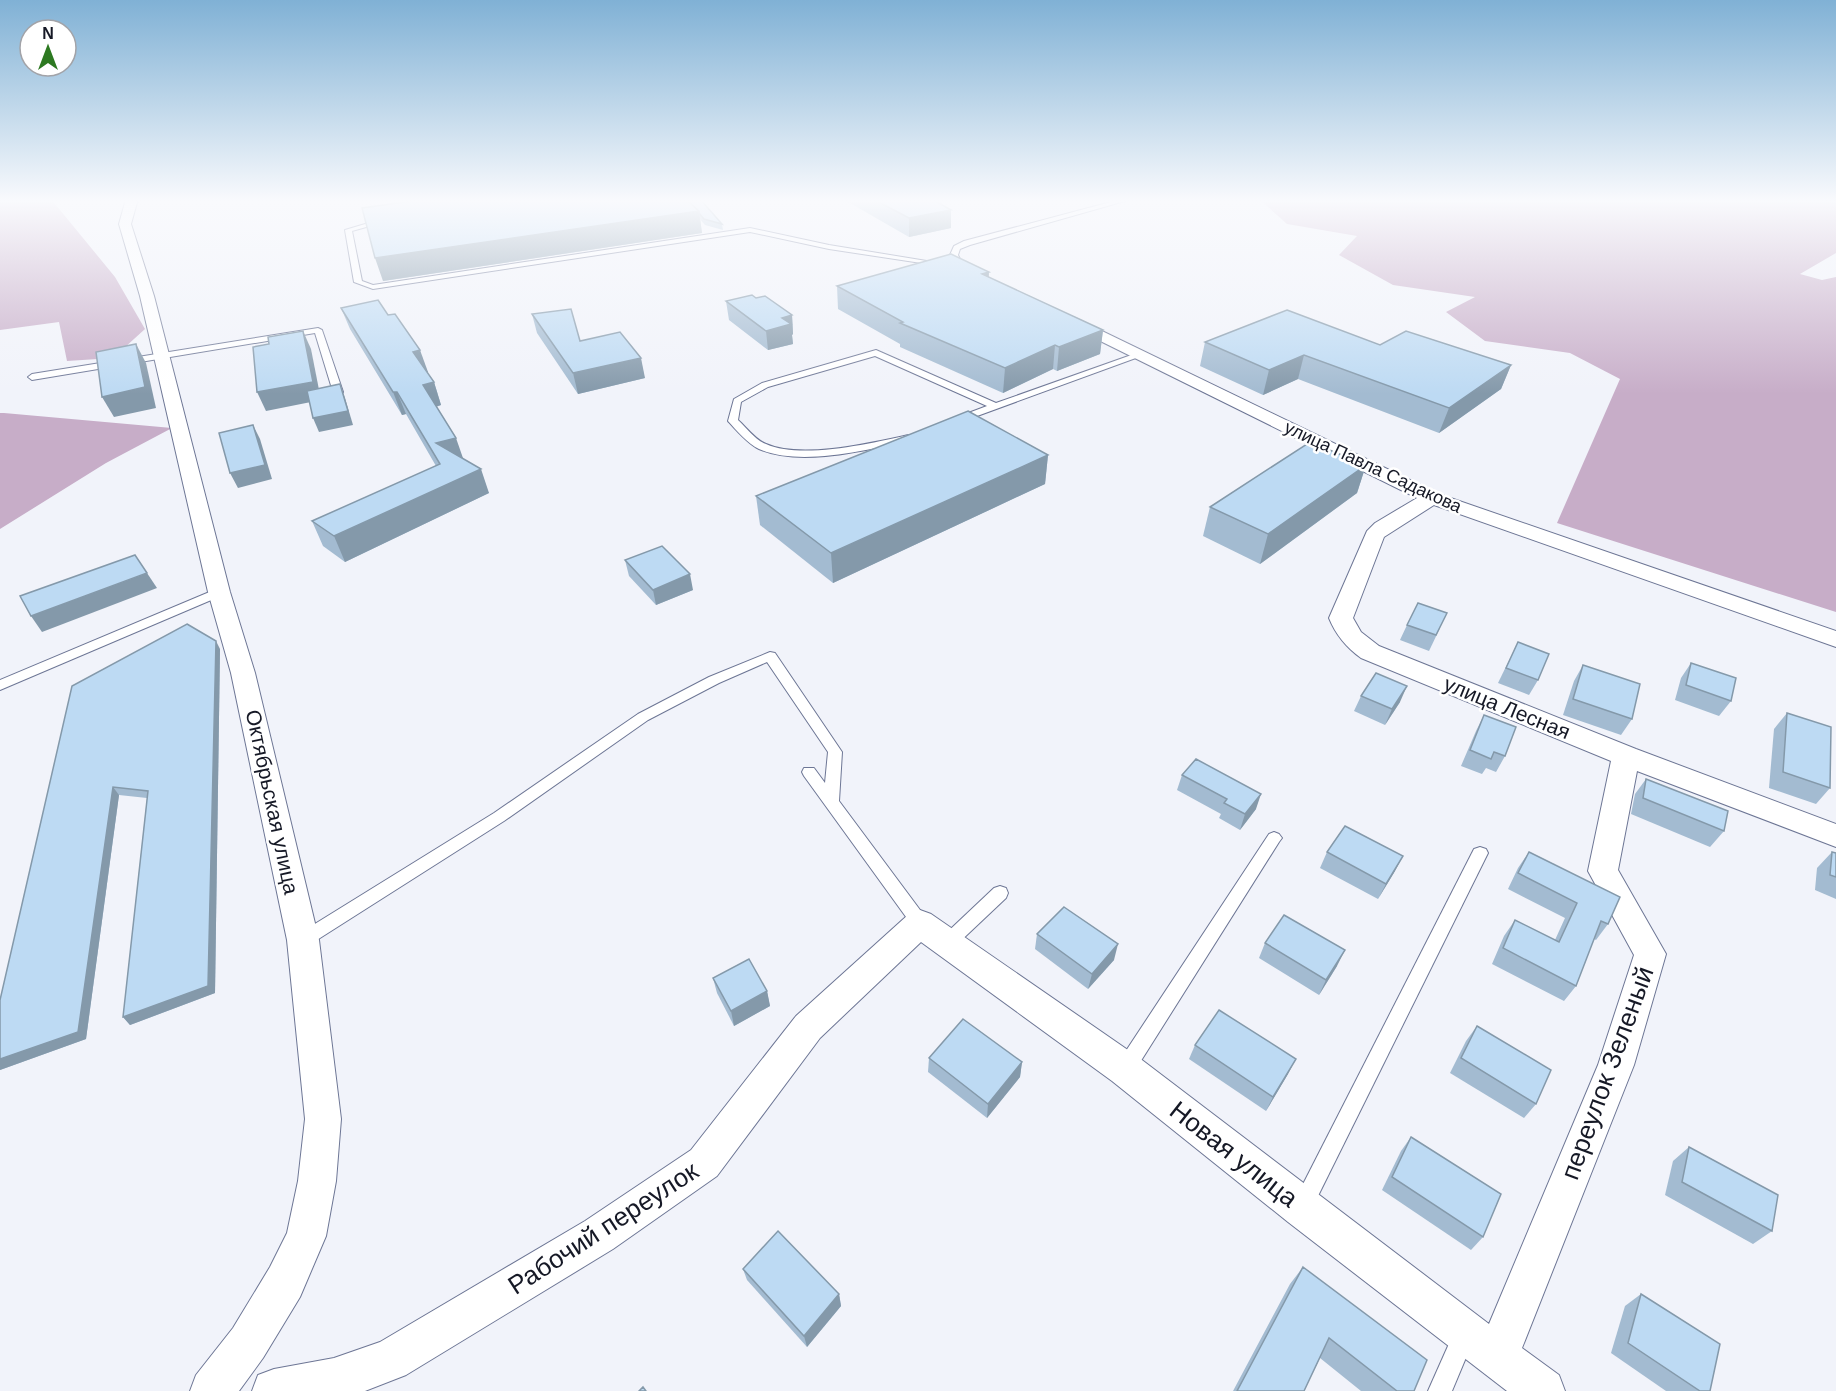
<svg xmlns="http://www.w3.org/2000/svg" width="1836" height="1391" viewBox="0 0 1836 1391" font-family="Arial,sans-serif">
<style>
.forest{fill:#c7adc8}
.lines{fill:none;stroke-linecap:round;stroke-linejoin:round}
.service-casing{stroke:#6d7695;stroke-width:2}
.minor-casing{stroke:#6d7695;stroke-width:2}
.service{fill:#fff;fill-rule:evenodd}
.minor{fill:#fff;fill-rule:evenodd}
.wall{fill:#a3bbd1}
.shaded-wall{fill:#8499aa}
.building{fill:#bddaf3;stroke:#8499aa;stroke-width:1.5}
.labels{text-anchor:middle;stroke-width:5;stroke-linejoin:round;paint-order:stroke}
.far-street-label{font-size:18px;fill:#161926;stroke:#fff}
.street-label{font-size:21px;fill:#161926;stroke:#fff}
.near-street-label{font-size:26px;fill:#161926;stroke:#fff}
</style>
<rect width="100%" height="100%" fill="#f1f3fa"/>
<g class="forest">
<path d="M0,199H51L115,277L145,329L113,358L67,361L59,322L0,330Z"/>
<path d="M1259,199H1836V253L1800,274L1822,280L1836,277V612L1557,523L1620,379L1570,353L1485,341L1446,312L1475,297L1393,285L1339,255L1357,236L1287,224Z"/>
<path d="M0,413H4L172,428L106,463L0,529Z"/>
</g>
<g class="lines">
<defs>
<g id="service">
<path d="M1122,199H1132L970,245L960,249L958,255L964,268H958L950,255L954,246L964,241Z"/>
<path d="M382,219L384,222L352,231L362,281L373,285L750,228L829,245L945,264L941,266L829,249L750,232L373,289L354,282L345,230Z"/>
<path d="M318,328L322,330L343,392L341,394L333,392L315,333L32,380L28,377L32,374Z"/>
<path d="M876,350L996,403L1137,353L1144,355L958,423L955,422V418L987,406L875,356L768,387L741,402L738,420C747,428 755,440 766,444C801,460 872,443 909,435L914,438L909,441C866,450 800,467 759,449C748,444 736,430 728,421L734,399L762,383Z"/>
<path d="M219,588L225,592L223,595L0,690V680Z"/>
<path d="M770,652L775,653L842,752L839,801L926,918L928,923L926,928L920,930L914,928L804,776L802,772L804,768H814L825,783L828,752L767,662L719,683L648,720L504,821L309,945L303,947L297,945L295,940L297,935L494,813L638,714L709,677Z"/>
<path d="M1274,832L1279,834L1282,838L1279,842L1132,1075L1125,1078L1118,1075L1116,1069L1118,1063L1269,834Z"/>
<path d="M1480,847L1486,849L1488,853L1311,1210L1304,1213L1297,1210L1294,1203L1297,1196L1474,849Z"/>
<path d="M1000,886L1006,888L1008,893L1006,898L952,949L946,951L940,949L937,944L940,939L994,888Z"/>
<path d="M1464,1325L1472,1328L1475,1336L1452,1391H1428L1456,1328Z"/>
</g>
<g id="minor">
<path d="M126,199H138L131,224L154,296L230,592L255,673L319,940L341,1119L336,1181L326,1236L300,1297L263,1358L239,1391H190L196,1375L233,1328L270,1267L287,1233L298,1181L305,1119L287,940L231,673L208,592L140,296L119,224Z"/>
<path d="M1073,317L1439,494L1836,631V647L1434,505L1384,537L1353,618L1361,632L1379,646L1636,749L1836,824V847L1637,771L1618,870L1666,954L1634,1065L1522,1348L1559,1375L1565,1391H1507L1288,1222L1112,1081L921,942L820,1038L717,1176L613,1249L406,1375L365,1391H252L258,1375L274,1369L334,1358L380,1342L585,1221L691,1150L796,1016L909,914L920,910L931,914L1138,1057L1489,1324L1598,1065L1634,955L1588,871L1611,761L1361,658C1346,647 1336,635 1329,618L1367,531L1375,523L1417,498L1068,325L1065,322L1068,319Z"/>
</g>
</defs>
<use href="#service" class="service-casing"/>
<use href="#minor" class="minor-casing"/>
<use href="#service" class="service"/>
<use href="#minor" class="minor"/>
</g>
<g class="wall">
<path d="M686,199L722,224L723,230L705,225L700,219L702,233L383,281L406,202Z"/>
<path d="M843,199H932L951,210V228L909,237Z"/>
<path d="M989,277L1103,330L1100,354L1057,371L1053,369L1003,393L900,347V344L838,309L837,286Z"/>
<path d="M756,298L792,315L793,334L792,335L793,344L768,350L729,320L726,301Z"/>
<path d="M341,308L428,372H427L434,382L441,405L436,407L463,459L489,493L345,562L323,546L312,521L436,466L406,414L402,415L350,329Z"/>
<path d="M532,314L580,341L645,378L578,394L537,333Z"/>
<path d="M1205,342L1380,345L1511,365L1501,389L1439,433L1298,379L1263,395L1200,366Z"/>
<path d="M1048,455L1045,484L833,583L760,525L756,496Z"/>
<path d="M1366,465L1357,493L1260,564L1203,536L1210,507Z"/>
<path d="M625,560L693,590L656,605L629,576Z"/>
<path d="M1407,625L1440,628L1429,651L1400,640Z"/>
<path d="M1518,642L1538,680L1529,695L1498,683Z"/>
<path d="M220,649L215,993L130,1025L123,1017L147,798L119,795L86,1039L0,1070V1000L72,686Z"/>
<path d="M1691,663L1731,701L1719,716L1675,700L1681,678Z"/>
<path d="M1583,665L1632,719L1621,735L1563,715L1574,681Z"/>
<path d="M1361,696L1400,702L1385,725L1354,711Z"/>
<path d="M1787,713L1830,788L1816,804L1769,788L1774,729Z"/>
<path d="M1484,715L1505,756L1496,772L1486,768L1482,774L1461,766L1476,731Z"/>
<path d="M1182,775L1256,809L1240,830L1219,818L1221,814L1177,790Z"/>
<path d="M1646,779L1724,831L1710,847L1631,814L1635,794Z"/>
<path d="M1327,852L1395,871L1378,899L1320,868Z"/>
<path d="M1529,852L1608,924L1596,940L1594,939L1576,986L1564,1001L1492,964L1504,936L1515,920L1555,940L1565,918L1508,889L1518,868Z"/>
<path d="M1832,852L1836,853V899L1815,890L1817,868Z"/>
<path d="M1037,934L1114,960L1088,989L1035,949Z"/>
<path d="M1265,943L1337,966L1319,995L1259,958Z"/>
<path d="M713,978L767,991L770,1006L734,1026L717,993Z"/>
<path d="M1477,1026L1536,1104L1524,1118L1450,1073L1466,1041Z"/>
<path d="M1195,1045L1288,1074L1266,1111L1189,1059Z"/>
<path d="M929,1058L1022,1062L1020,1077L987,1118L928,1072Z"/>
<path d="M1411,1137L1483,1237L1471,1250L1382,1190L1401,1151Z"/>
<path d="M1689,1147L1772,1231L1753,1244L1665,1195L1673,1161Z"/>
<path d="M1303,1267L1414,1391H1361L1320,1358L1304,1391H1233L1290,1284Z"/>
<path d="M743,1269L839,1294L841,1306L807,1347L747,1280Z"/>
<path d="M1641,1294L1710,1391H1666L1611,1353L1625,1306Z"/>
</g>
<g class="shaded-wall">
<path d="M951,210V228L909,237V218Z"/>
<path d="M699,211L702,233L383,281L375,258Z"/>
<path d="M989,272L988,294L982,274Z"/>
<path d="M792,315L793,334L792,335L793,344L768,350L766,331L782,318Z"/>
<path d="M1103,330L1100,354L1057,371L1059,347Z"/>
<path d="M303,331L311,349L321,400L266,411L257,392Z"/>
<path d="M136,344L146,363L156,408L114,417L102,397Z"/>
<path d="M1055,345L1053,369L1003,393L1005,368Z"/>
<path d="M420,350L428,372L420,374L413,352Z"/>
<path d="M1304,355L1298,379L1263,395L1269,370Z"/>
<path d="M641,358L645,378L578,394L573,373Z"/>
<path d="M1511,365L1501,389L1439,433L1449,408Z"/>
<path d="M434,382L441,405L431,408L423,385Z"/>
<path d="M340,384L345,398L353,425L319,432L313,418Z"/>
<path d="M393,392H397L406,414L402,415Z"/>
<path d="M253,425L260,439L272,479L238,488L230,473Z"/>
<path d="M456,438L464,461L436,443Z"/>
<path d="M1048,455L1045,484L833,583L831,553Z"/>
<path d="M1366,465L1357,493L1260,564L1268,534Z"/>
<path d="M481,469L489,493L345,562L334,536Z"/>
<path d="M147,573L157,588L42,632L31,616Z"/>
<path d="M690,574L693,590L656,605L653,590Z"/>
<path d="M216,641L220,649L215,993L130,1025L123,1017Z"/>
<path d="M1407,686L1400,702L1385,725L1392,709Z"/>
<path d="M113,787L119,795L86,1039L0,1070V1059Z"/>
<path d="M1261,794L1256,809L1240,830L1245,814Z"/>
<path d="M1403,856L1395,871L1378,899L1386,884Z"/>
<path d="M1118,944L1114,960L1088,989L1092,974Z"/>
<path d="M1345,950L1337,966L1319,995L1326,980Z"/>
<path d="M767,991L770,1006L734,1026L731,1011Z"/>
<path d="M1296,1059L1288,1074L1266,1111L1273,1097Z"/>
<path d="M1022,1062L1020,1077L987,1118L988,1104Z"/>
<path d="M839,1294L841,1306L807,1347L804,1336Z"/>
</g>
<g class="building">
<path d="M405,199H427L406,202Z"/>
<path d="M427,199H686L699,211L375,258L362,208Z"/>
<path d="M700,199L722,224L704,219L699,213V211L688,201Z"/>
<path d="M873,199H932L951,210L909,218Z"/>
<path d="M951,254L989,272L982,274L1103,330L1059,347L1055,345L1005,368L900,323L903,322L837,286Z"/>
<path d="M752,295L756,298L765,296L792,315L782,318L791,324L766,331L726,301Z"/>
<path d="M378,300L388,315L395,314L420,350L413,352L434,382L423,385L456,438L436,443L481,469L334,536L312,521L440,464L397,392H393L341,308Z"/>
<path d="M571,309L580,341L620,332L641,358L573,373L532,314Z"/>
<path d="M1287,310L1380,345L1406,331L1511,365L1449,408L1304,355L1269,370L1205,342Z"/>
<path d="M303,331L313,382L257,392L253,347L269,344L268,337Z"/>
<path d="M136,344L145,387L102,397L96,352Z"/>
<path d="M340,384L348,411L313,418L307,391Z"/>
<path d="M968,411L1048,455L831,553L756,496Z"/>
<path d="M253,425L265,465L230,473L219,433Z"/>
<path d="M1310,442L1366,465L1268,534L1210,507Z"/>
<path d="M662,546L690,574L653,590L625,560Z"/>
<path d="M135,555L147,573L31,616L20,596Z"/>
<path d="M1418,603L1447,613L1436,635L1407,625Z"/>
<path d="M187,624L216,641L208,986L123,1017L148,791L113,787L78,1032L0,1059V1000L72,686Z"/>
<path d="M1518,642L1549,654L1538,680L1506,668Z"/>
<path d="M1691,663L1736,678L1731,701L1686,685Z"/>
<path d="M1583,665L1640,684L1632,719L1573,699Z"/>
<path d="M1376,673L1407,686L1392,709L1361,696Z"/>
<path d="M1787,713L1831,727L1830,788L1783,772Z"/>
<path d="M1484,715L1516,727L1505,756L1494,752L1491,759L1470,750Z"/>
<path d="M1196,759L1261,794L1245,814L1224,803L1227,799L1182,775Z"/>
<path d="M1646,779L1728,811L1724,831L1643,798Z"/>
<path d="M1345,826L1403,856L1386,884L1327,852Z"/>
<path d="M1529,852L1620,897L1608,924L1601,921L1576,986L1503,948L1515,920L1559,942L1577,903L1518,873Z"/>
<path d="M1832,852L1836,853V877L1830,875Z"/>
<path d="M1064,907L1118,944L1092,974L1037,934Z"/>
<path d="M1284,915L1345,950L1326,980L1265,943Z"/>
<path d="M749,959L767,991L731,1011L713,978Z"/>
<path d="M1219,1010L1296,1059L1273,1097L1195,1045Z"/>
<path d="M963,1019L1022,1062L988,1104L929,1058Z"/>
<path d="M1477,1026L1551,1070L1536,1104L1461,1058Z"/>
<path d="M1411,1137L1501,1194L1483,1237L1392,1177Z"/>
<path d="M1689,1147L1778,1195L1772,1231L1682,1182Z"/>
<path d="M778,1231L839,1294L804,1336L743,1269Z"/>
<path d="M1303,1267L1427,1360L1414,1391H1397L1329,1338L1304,1391H1237Z"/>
<path d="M1641,1294L1720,1344L1710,1391H1700L1628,1343Z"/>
<path d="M643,1387L646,1391H639Z"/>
</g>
<linearGradient id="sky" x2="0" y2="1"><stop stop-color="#80b1d5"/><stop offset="0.51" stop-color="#f9fafd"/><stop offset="1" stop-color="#f9fafd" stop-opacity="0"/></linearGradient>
<rect width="1836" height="394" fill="url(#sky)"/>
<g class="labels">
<g class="far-street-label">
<text transform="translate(1373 467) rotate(25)" y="6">улица Павла Садакова</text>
</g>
<g class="street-label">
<text transform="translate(1507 708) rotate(22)" y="7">улица Лесная</text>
<text transform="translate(272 802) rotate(78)" y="7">Октябрьская улица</text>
</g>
<g class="near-street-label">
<text transform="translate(1607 1073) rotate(-70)" y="9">переулок Зеленый</text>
<text transform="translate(1234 1154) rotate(38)" y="9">Новая улица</text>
<text transform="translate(603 1228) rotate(-33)" y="9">Рабочий переулок</text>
</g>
</g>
<g transform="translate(48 48)"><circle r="28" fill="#ffffff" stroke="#a2a3a8" stroke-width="1.5"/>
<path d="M0-4.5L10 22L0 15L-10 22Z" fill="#2d7921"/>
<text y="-9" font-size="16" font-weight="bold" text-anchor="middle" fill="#161926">N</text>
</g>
</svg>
